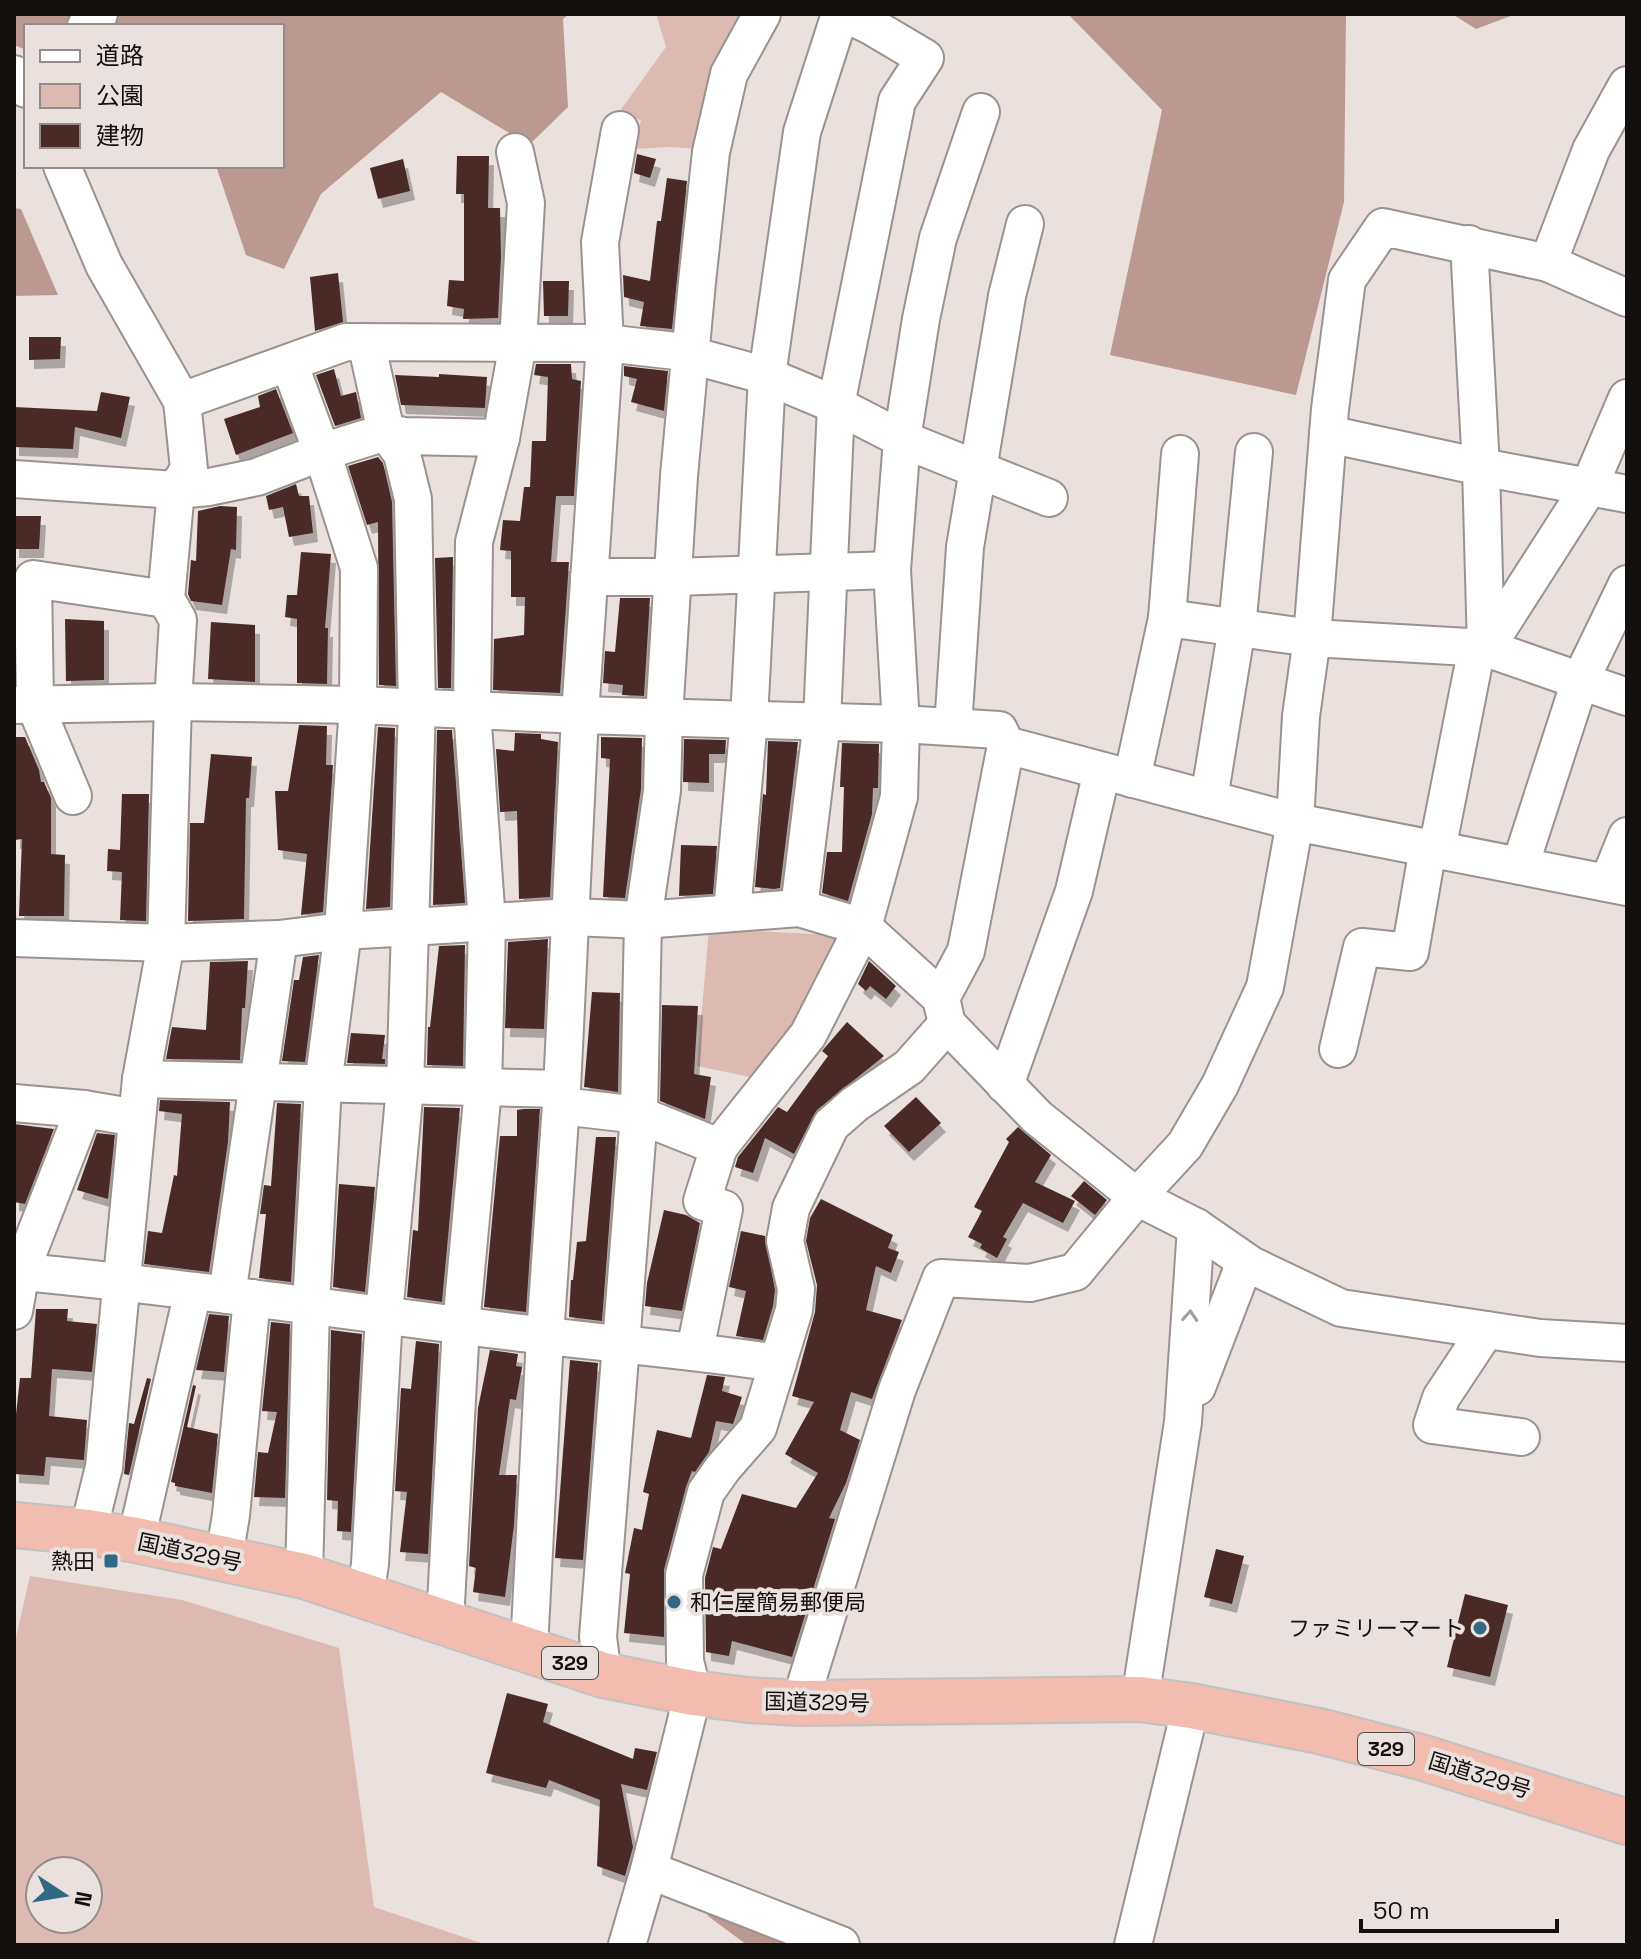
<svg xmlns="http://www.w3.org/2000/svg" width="1641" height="1959" viewBox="0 0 1641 1959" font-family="'Space Grotesk','Noto Sans JP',sans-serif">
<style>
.green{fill:#ddbab1;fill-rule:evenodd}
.forest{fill:#bc9990}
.building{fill:#482c25;filter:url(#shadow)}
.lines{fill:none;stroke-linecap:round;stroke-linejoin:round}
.minor-casing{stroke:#9a928f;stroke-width:40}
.highway-casing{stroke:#c2c1c1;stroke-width:48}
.minor{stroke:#fff;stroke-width:36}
.highway{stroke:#f2bcae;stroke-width:44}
.oneway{stroke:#a19f9f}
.poi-dot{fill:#316883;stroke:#eae0de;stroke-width:3}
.labels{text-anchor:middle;stroke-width:8;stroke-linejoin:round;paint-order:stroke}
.shield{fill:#eae0de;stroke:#544e4d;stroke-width:2}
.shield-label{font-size:20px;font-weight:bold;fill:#130f0f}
.street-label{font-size:22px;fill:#130f0f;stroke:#eae0de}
.poi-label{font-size:22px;fill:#130f0f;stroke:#eae0de;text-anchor:end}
</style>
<defs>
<filter id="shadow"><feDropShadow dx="5" dy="9" stdDeviation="0" flood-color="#0004"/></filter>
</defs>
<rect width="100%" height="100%" fill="#eae0de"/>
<g class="green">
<path d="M656,14H750L704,149L669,147L633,149L641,120L617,115L666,47Z"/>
<path d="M709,929L835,935L845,944L805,1013L750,1077L697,1066Z"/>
<path d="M30,1576L182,1600L339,1648L374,1907L487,1945H14V1646ZM40,1871H88V1919H40Z"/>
</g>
<g class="forest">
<path d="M14,14H569L563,19L568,107L529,145L441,92L321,194L284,269L246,255L216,166H282V26H26V50L14,45Z"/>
<path d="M1068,14H1346L1344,202L1296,395L1110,355L1162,110Z"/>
<path d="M1452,14H1516L1476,29Z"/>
<path d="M14,208L21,209L58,295L14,296Z"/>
<path d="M703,1901L804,1945H747L708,1916Z"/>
</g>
<g class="building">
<path d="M637,154L656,159L650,178L634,173Z"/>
<path d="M457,156H489L488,208H500L501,257L498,318L463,319L464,309L447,306L449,280L464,281V194H456Z"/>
<path d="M403,159L410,191L378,199L370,168Z"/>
<path d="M667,178L687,181L672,329L640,326L644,302L624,297L623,275L650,281L657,221H661Z"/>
<path d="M338,273L343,322L315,331L310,277Z"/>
<path d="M543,281H569L568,316H544Z"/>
<path d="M29,337H61L60,359L29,360Z"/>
<path d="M536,364H571L572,379L581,381L574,496H556L551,562H569L560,693L493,690L494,639L524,635L525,597H511V551L500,550L503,520L520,521L524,487H530L532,441H546L548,377L534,375Z"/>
<path d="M624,366L668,371L664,411L631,402L637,379L624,376Z"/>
<path d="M334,369L341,396L356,392L361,418L335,426L316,375Z"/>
<path d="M439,374L487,377L485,408L401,405L395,375L439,377Z"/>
<path d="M276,389L293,433L236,455L224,419L260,407L258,396Z"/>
<path d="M101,392L130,397L121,438L75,427L73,449L14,447V407L97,411Z"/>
<path d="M378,457L383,463L392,502L396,686L379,685L378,522L367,525L348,466Z"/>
<path d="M296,484L299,496H309L313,533L289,537L283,507L269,510L266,496Z"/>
<path d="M220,506L237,507L236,550L231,549L222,605L191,601L188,594L191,560L196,561L198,511Z"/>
<path d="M14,516H41L39,549H14Z"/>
<path d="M301,552L331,554L325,628H328L327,684L297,683V619L285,617L287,595H297Z"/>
<path d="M453,557L451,688H438L435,558Z"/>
<path d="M620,598H650L644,696L622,695L623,685L603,683L605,651L615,652Z"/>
<path d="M65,619L104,621V680L66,681Z"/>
<path d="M211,622L255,625V682L208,679Z"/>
<path d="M299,725L327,726L326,765H333L323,912L301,915L307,854L278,850L275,791H288Z"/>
<path d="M378,727L395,728L390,907L366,909Z"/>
<path d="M437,730H452L465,903L433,905Z"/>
<path d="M515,733L541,734V739L558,742L550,897L519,899L517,811L500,812L496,749L514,751Z"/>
<path d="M14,737H25L39,770L41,782H44L51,798V854L65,855L64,916H19L22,839L15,840Z"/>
<path d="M601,737L642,738L641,789L625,898L603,897L610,759L601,758Z"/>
<path d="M684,739L726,740L725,754H709V783L683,782Z"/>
<path d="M768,741L798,742L780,888L774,889L755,887L763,794L766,795Z"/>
<path d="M842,743L879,744L878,788H873L872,814L848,901L822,893L827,852H842L844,787H840Z"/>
<path d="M211,754L252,757L249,798H246L244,919L188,921L190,823H204Z"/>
<path d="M122,794H149L146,921L120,920L122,872L107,871L108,849L120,850Z"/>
<path d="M681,845L717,846L713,894L679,896Z"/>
<path d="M548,939L544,1029L505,1028L508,942Z"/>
<path d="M465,945L463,1066L427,1065L428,1027H430L439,946Z"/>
<path d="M319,955L305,1062L282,1061L294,980H299L303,957Z"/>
<path d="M248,961L245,1008H242L240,1060L166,1059L172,1027L206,1030L210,962Z"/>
<path d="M869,961L896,986L886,999L870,986L866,991L858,984Z"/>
<path d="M592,992L620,993L618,1092L584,1087Z"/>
<path d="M662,1005L698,1006L694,1074L711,1077L705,1119L660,1101Z"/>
<path d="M847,1022L884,1056L817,1110L794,1154L765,1138L753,1173L735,1167L738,1157L778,1107L787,1112L828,1056L822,1051Z"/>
<path d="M351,1033L385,1035L382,1059H385V1064L347,1063Z"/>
<path d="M916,1097L941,1123L909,1152L884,1126Z"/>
<path d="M160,1100L230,1102L228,1142L209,1272L144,1264L148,1231L162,1233L174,1175L177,1176L182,1114L159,1111Z"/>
<path d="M277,1103L301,1104L291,1282L259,1278L266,1214H260L264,1185L271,1186Z"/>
<path d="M424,1107L460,1108L442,1302L407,1297L413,1230L418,1231Z"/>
<path d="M523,1109H540L526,1312L484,1307L500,1136H517V1110Z"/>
<path d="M14,1124L54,1129L25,1204L14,1202Z"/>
<path d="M1018,1127L1051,1155L1035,1182L1075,1201L1063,1223L1023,1203L1003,1237L1007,1239L997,1258L980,1248L982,1244L968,1237L982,1211L974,1207L1009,1142L1006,1139Z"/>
<path d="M97,1133L115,1135L108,1199L77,1190Z"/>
<path d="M596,1137H616L602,1321L569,1317L571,1280H573L577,1242L586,1241Z"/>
<path d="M1084,1181L1107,1200L1095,1215L1071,1196Z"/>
<path d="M339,1184L375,1187L365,1292L333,1287Z"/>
<path d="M821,1199L893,1235L888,1248L899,1252L891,1273L876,1266L866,1310L902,1320L872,1399L851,1392L840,1430L860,1440L846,1483L829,1518L835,1519L792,1657L732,1641L729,1656L706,1652L705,1578L713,1547L721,1549L742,1494L796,1508L818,1473L785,1454L814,1402L792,1396L815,1312L817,1285L806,1241L810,1218Z"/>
<path d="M664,1210L686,1215L700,1223L682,1311L645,1306L647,1283Z"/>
<path d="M741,1231L765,1236L775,1290L773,1306L763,1340L736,1336L746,1291L729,1287Z"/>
<path d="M36,1309H68L67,1321L97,1324L92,1372L52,1369L49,1416L87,1420L84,1460L46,1457L44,1476L14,1474V1414H16L20,1378H31Z"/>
<path d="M209,1314L229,1316L224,1372L196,1370Z"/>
<path d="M271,1322L290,1324L285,1498L254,1497L258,1452L268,1453L277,1412L262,1411Z"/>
<path d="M331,1330L362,1334L351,1532L337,1531L338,1501L327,1500Z"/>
<path d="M416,1341L439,1344L428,1554L400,1552L407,1492L395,1491L401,1388L411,1389Z"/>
<path d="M490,1350L518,1354L516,1366L522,1367L516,1400L510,1399L499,1475H517L514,1525L505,1597L473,1592L476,1568L469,1566L478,1408Z"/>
<path d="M570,1360L598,1363L583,1560L555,1558Z"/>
<path d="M707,1375L725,1377L722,1391L742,1397L733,1424L716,1421L709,1452L695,1472L692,1471L686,1487L664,1570V1637L624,1633L630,1574L625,1573L634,1528L642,1530L649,1494L643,1492L657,1430L691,1438Z"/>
<path d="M147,1378L151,1379L129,1475L124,1474L129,1423L134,1424Z"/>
<path d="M193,1385L196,1386L187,1427L218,1434L212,1493L175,1486V1483L171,1482Z"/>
<path d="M1216,1549L1244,1556L1232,1604L1204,1597Z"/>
<path d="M1465,1594L1508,1605L1490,1677L1447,1667Z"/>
<path d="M507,1693L548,1704L543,1722L633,1759L635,1748L657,1752L647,1790L621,1784L633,1847L625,1876L597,1866L600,1800L549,1780L546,1788L486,1773Z"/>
</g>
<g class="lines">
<defs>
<g id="minor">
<path d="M86,26L99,14"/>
<path d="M14,74L21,78L26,89"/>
<path d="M62,166L104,265L182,401L189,469L176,490L166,599L178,620L173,702L166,943L141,1079L104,1467L88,1532"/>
<path d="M1469,244L1481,467L1486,648"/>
<path d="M1548,263L1591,150L1627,85"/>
<path d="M289,363L322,452L359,568L358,705L343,931L323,1085L311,1306L304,1576"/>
<path d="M182,401L346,342L605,343L676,351L767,376L836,405L902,439L1049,498"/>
<path d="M1328,434L1481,467L1627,494"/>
<path d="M14,479L176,490L209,487L257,477L322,452L386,432L404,436L501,438"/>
<path d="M589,577H673L892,570"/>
<path d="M1167,618L1312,638L1486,648L1627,697"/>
<path d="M1486,648L1589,487L1627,398"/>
<path d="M14,705L173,702L358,705L580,715L901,724L999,730L1006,745L1295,822L1627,887"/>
<path d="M953,727L965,547L1007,296L1025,224"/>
<path d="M1132,779L1167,618L1180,454"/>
<path d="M73,796L35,705L33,579L166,599"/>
<path d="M1209,799L1237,627L1254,452"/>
<path d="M1437,850L1477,647"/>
<path d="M1520,866L1580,681L1627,584"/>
<path d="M1608,883L1627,836"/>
<path d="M799,908L822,721L836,405L897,101L925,58L871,26L846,14"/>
<path d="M732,913L749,719L767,376L802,132L840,14"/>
<path d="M14,938L166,943L279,939L343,931L411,927L571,917L643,920L799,908L863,927L941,998L947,1024L1037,1117L1137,1197L1196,1227L1251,1265L1341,1308L1540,1338L1627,1343"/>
<path d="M941,998L966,951L1006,745"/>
<path d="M1338,1049L1362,947L1410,952L1428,848"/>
<path d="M141,1079L562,1089"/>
<path d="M1005,1085L1074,891L1102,771"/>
<path d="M14,1103L84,1109L137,1118"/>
<path d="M561,1106L639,1115L719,1147L808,1035L863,927L899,797L901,724L892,570L902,439L921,319L938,238L981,112"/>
<path d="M14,1271C181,1287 347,1311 513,1332C602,1343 690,1350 778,1363"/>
<path d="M227,1295L279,939"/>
<path d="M14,1311L21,1271L84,1109"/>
<path d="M1486,1330L1441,1398L1432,1425L1521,1437"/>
<path d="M695,1350L724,1209L702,1201L719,1147"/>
<path d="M1197,1387L1245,1262"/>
<path d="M136,1540L193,1291"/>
<path d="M224,1558L231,1515L252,1298"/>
<path d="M365,1596L370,1564L384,1315L405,1087L417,707L413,499L402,454L386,432L366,342"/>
<path d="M445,1622L461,1325L483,1089L487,923L472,710L474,542L501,438L518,343L526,203L515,152"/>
<path d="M529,1649L545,1336L562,1089L580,715L605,343L600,242L620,130"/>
<path d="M603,1675L598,1637L639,1115L643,920L662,791L664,717L679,476L697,282L711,152L729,74L762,14"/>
<path d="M1140,1699L1183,1422L1196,1227"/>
<path d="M800,1703L897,1390L941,1278L1030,1283L1075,1272L1137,1197L1185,1145L1220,1085L1265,987L1295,822L1301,716L1312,638L1330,409L1347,280L1383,227L1548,263L1627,298"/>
<path d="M649,1870L841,1945"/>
<path d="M627,1945L649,1870L693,1693L685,1661L684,1575L706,1492L723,1468L758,1428L794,1310L796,1289L785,1241L791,1208L831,1125L855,1104L909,1067L947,1024"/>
<path d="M1133,1945L1191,1706"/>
</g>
<path id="highway" d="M14,1525L88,1532L136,1540L304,1576L603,1675L693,1693L748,1700L800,1703L1140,1699L1191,1706L1319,1731L1424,1758L1627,1822"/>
</defs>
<use href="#minor" class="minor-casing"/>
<use href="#highway" class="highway-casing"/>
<use href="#minor" class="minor"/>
<use href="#highway" class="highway"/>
</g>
<defs><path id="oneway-chevron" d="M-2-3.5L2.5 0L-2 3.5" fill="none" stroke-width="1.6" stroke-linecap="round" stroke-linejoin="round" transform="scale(2)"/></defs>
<use class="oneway" href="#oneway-chevron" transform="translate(1190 1316) rotate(-86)"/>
<g class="poi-dot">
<rect x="103" y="1553" width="16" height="16" rx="4"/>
<circle cx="674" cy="1602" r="8"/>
<circle cx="1480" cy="1628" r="8"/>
</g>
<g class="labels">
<g class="shield">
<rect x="542" y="1647" width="56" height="32" rx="6"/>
<rect x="1358" y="1733" width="56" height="32" rx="6"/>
</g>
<g class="shield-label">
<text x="570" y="1670">329</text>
<text x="1386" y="1756">329</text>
</g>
<g class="street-label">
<text transform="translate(190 1552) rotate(12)" y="8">国道329号</text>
<text transform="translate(817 1702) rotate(1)" y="8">国道329号</text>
<text transform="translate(1480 1775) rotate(17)" y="8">国道329号</text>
</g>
<g class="poi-label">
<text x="95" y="1569">熱田</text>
<text x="690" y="1610" text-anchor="start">和仁屋簡易郵便局</text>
<text x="1464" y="1636">ファミリーマート</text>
</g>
</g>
<rect width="1641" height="1959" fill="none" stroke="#130f0f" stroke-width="32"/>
<rect x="24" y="24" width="260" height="144" fill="#eae0de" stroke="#948c8b" stroke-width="2"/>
<rect x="40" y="50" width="40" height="12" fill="#ffffff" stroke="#948c8b" stroke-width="2"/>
<text x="96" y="64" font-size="24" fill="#130f0f">道路</text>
<rect x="40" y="84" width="40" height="24" fill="#ddbab1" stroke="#948c8b" stroke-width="2"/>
<text x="96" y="104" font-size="24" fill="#130f0f">公園</text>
<rect x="40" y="124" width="40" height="24" fill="#482c25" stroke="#948c8b" stroke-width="2"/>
<text x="96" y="144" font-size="24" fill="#130f0f">建物</text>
<g transform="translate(64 1895) rotate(102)"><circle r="38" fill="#eae0de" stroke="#948c8b" stroke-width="2"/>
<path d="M0-6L14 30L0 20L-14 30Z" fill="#316883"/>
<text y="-12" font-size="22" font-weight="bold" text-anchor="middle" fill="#130f0f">N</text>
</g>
<path d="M1361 1919v12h196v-12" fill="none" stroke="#130f0f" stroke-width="4"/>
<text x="1373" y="1919" font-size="24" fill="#130f0f" stroke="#eae0de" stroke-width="6" paint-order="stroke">50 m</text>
</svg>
